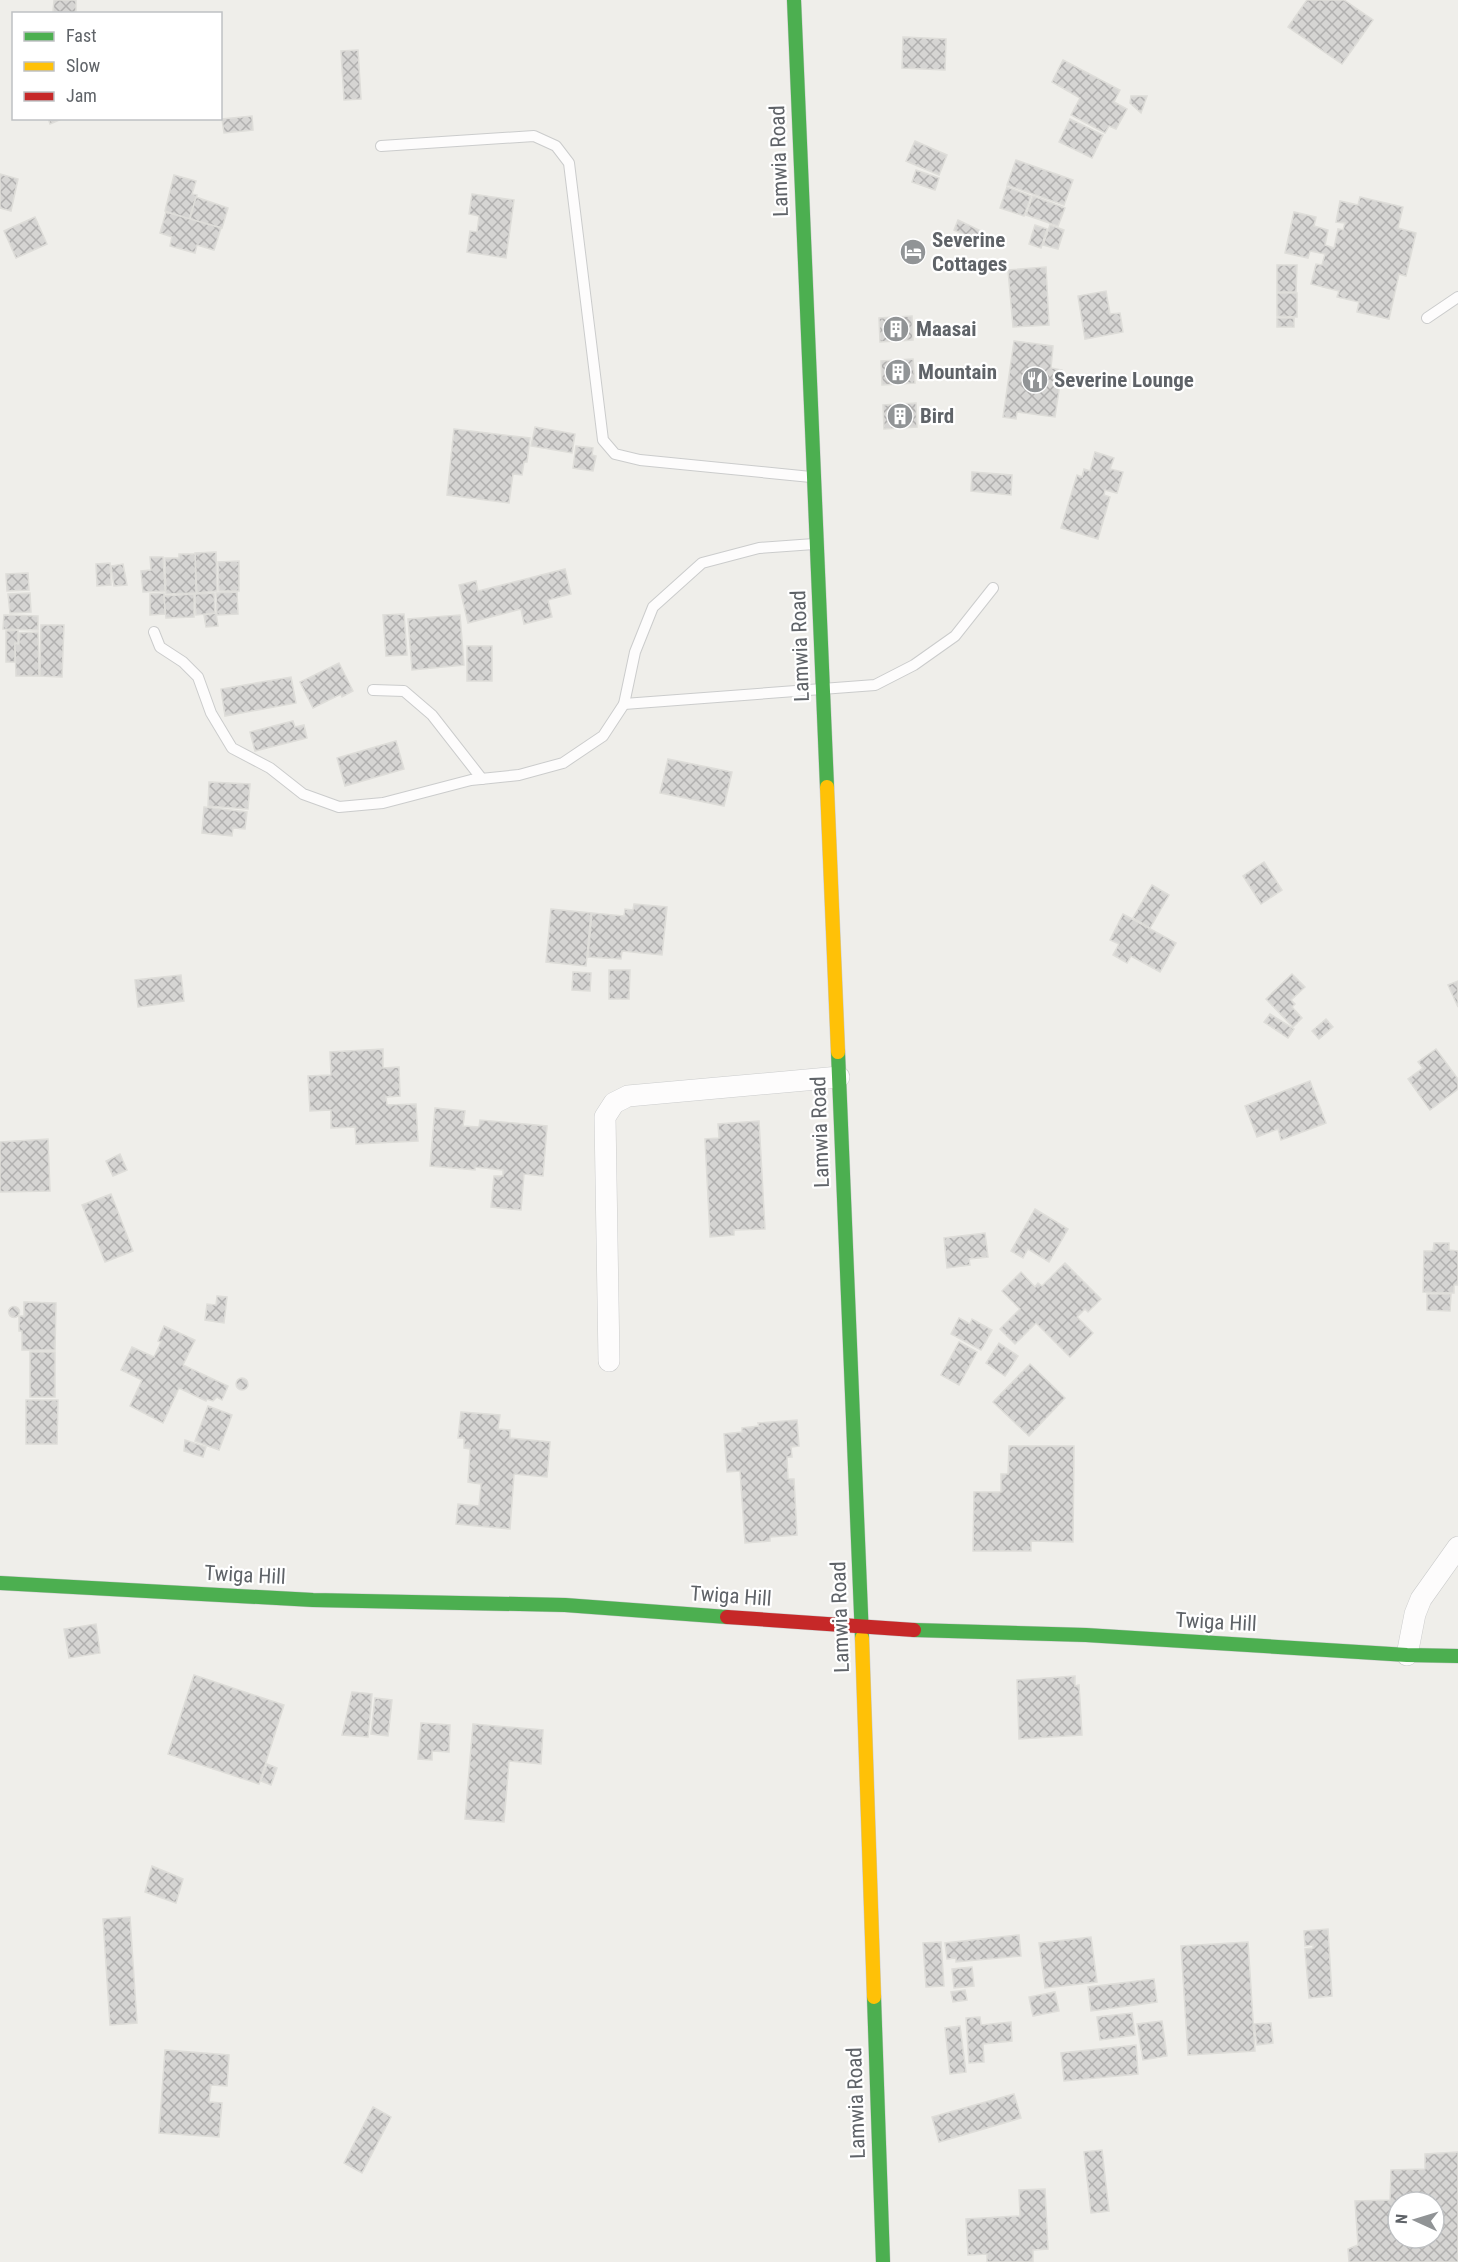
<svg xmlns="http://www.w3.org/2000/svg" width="1458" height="2262" viewBox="0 0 1458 2262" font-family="'Roboto Condensed',sans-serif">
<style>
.building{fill:url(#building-cross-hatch);stroke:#deddd9;stroke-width:1.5;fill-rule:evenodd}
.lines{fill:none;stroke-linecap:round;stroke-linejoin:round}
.lane-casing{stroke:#cbcccc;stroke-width:12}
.street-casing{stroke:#cbcccc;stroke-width:22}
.fast-casing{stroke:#cacacb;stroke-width:15}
.slow-casing{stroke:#cacacb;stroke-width:15}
.jam-casing{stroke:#cacacb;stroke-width:15}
.lane{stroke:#fdfcfc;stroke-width:10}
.street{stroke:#fdfcfc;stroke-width:21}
.fast{stroke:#4caf50;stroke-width:14}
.slow{stroke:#ffc107;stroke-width:14}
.jam{stroke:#c62828;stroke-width:14}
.labels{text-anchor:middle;stroke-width:4.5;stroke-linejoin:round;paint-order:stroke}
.street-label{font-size:21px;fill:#5f6368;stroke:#fff}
.poi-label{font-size:21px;font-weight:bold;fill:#5f6368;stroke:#fff;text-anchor:start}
</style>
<defs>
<pattern id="building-cross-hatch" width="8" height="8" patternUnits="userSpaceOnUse" patternTransform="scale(1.5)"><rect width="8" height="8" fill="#d6d5d3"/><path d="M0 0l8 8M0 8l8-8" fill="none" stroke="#b1b0af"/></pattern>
</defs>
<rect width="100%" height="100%" fill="#efeeea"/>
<g class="building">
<path d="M54,0H76V13L53,12Z"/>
<path d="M1307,0H1344L1373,20L1342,64L1288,27Z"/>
<path d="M903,37L946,39L945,70L902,68Z"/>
<path d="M358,50L361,99L344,100L341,51Z"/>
<path d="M1063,60L1120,90L1114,102L1127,109L1116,129L1109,126L1105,133L1071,115L1080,98L1052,82Z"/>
<path d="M1131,96H1147L1141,113L1130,103Z"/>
<path d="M252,116L253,130L224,133L222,119Z"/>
<path d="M48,118H64L50,124Z"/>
<path d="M1070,119L1103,135L1092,158L1059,142Z"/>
<path d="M915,141L947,155L939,175L906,161Z"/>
<path d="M1016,160L1073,180L1064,205L1007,185Z"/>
<path d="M916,170L939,178L935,190L912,182Z"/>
<path d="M0,174L18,179L11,211L0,208Z"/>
<path d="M174,175L196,181L192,194L197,195L189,219L165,211Z"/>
<path d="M1007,187L1031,196L1024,216L1000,208Z"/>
<path d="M472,194L514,200L506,258L467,252L470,231L477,232L479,216L469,214Z"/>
<path d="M1033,196L1065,208L1058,226L1026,215Z"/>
<path d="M196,197L228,208L222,228L190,219Z"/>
<path d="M1360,197L1403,207L1398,228L1416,233L1406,276L1399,274L1389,319L1357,312L1359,302L1337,297L1339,291L1311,284L1316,264L1322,265L1325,254L1310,251L1308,258L1285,253L1294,212L1316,217L1314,226L1328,230L1325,245L1334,248L1338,229L1343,230L1345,223L1336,222L1340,201L1358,205Z"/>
<path d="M166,212L221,228L214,250L197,245L195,253L170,246L172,237L160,233Z"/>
<path d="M35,217L47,244L16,258L4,231Z"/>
<path d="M958,220L981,231L976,240L954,230Z"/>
<path d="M1035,225L1047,229L1041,248L1029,244Z"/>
<path d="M1050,225L1064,230L1058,249L1043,245Z"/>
<path d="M1277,265H1297L1296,292H1277Z"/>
<path d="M1046,267L1049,325L1013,327L1008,270Z"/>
<path d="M1106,291L1110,314L1120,313L1123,332L1085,339L1078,296Z"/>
<path d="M1277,293H1297V317L1277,316Z"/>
<path d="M912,316L913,340L880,342L879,318Z"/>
<rect x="1277" y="318" width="17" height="9"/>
<path d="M1014,341L1053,346L1051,368L1062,370L1055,417L1017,412L1016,419L1003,417Z"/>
<path d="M913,359L915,383L882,385L881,361Z"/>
<path d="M916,403L917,427L884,429L883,405Z"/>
<path d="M535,427L575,434L572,453L531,446Z"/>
<path d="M454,429L530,438L527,462H524L522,475L513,474L509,503L447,495Z"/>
<path d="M576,446L593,448L592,455L596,456L593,471L573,468Z"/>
<path d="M1095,452L1114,458L1110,469L1123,472L1117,493L1105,490L1104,495L1110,497L1098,539L1061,528L1077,475L1082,477L1084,469L1090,471Z"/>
<path d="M972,472L1012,475L1011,495L971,491Z"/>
<path d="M216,552L217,591L197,593L195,553Z"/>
<path d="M179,554H195L196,593L166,594L165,558H179Z"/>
<path d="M150,557H163L165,591L143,592L141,571L151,570Z"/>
<path d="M239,561V591H219L218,562Z"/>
<path d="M110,563L111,585L97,586L96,564Z"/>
<path d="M123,564L127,585L114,586L111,566Z"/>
<path d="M565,569L571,594L548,600L552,617L524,624L521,609L468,623L459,585L476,581L478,591Z"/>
<path d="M28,573L29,590L7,591L6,574Z"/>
<path d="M237,592L238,614L217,615L216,593Z"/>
<path d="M30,593L31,612L10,613L8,594Z"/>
<path d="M164,593L165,614L150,615V594Z"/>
<path d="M214,593L215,613L196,615L195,594Z"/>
<path d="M194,594V617L166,618L164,596Z"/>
<path d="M216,613L218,626L206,627L204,615Z"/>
<path d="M404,614L407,655L386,656L383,615Z"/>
<path d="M4,615L38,616V630L3,629Z"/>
<path d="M460,615L464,665L412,670L408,619Z"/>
<path d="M41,625H64L62,677L40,676Z"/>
<path d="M18,630V643H15V662H6V631Z"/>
<path d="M38,632L39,676H16L15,644H19V633Z"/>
<rect x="467" y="646" width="25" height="35"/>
<path d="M339,663L353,691L342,697L341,694L313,708L300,682Z"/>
<path d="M291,677L296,703L225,716L221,689Z"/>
<path d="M293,721L295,727L304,725L307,738L255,751L250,732Z"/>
<path d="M396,741L404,769L345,786L337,758Z"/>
<path d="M668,759L732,772L724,806L660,793Z"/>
<path d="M209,782L250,784L248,809L208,806Z"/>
<path d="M204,807L247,812L245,829L233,828L232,836L202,833Z"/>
<path d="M1264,862L1282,890L1261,904L1243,876Z"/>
<path d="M1152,885L1169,895L1150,928L1133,918Z"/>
<path d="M634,904L667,907L662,955L622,951L621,959L588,957L592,913L624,916L625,909L633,910Z"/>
<path d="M551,909L591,913L586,966L546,962Z"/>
<path d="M1123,914L1176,943L1160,972L1131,956L1127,963L1113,955L1119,944L1110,940Z"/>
<path d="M609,970H630L629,999H609Z"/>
<path d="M573,972L591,973L590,991L572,990Z"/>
<path d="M1292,974L1305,987L1291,1000L1295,1004L1292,1007L1302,1018L1293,1027L1266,999Z"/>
<path d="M181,975L184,1001L138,1007L135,980Z"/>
<path d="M1458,981V1007L1448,985Z"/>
<path d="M1270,1014L1294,1029L1288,1038L1264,1022Z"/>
<path d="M1326,1019L1333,1027L1319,1039L1312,1031Z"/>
<path d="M383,1049V1068L399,1067L400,1096L386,1097L387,1105L416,1104L418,1141L356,1144L355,1127L331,1128V1110L310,1111L308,1076L331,1075L330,1052Z"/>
<path d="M1436,1049L1458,1079V1089L1430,1110L1408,1079L1423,1068L1418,1062Z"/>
<path d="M1310,1081L1326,1123L1281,1140L1278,1129L1257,1137L1245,1106Z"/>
<path d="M435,1108L465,1111L463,1126L479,1127L480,1120L547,1126L543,1176L524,1174L521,1210L491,1207L494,1176H503V1170L475,1167V1170L430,1166Z"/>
<path d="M759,1121L765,1229L734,1230V1235L710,1237L705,1139L719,1138L718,1124Z"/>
<path d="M48,1139L50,1191L0,1192V1142Z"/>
<path d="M120,1154L127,1170L113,1176L106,1161Z"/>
<path d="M111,1194L133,1251L105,1262L82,1205Z"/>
<path d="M1035,1209L1068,1229L1049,1262L1028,1249L1023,1258L1011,1251Z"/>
<path d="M985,1233L988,1257L969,1259L970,1265L947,1268L944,1238Z"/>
<path d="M1434,1243H1449V1250L1458,1251V1285H1454V1293L1423,1292L1424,1251H1433Z"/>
<path d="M1065,1263L1101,1299L1088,1312L1085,1309L1077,1317L1093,1333L1070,1357L1036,1323L1015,1344L1000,1329L1020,1309L1002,1291L1021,1272L1035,1287L1038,1283L1042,1286Z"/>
<path d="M1427,1294H1451L1450,1311L1427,1310Z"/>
<path d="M217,1296L227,1297L224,1323L205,1320L207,1304L216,1305Z"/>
<path d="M24,1302L56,1303L55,1350H22V1331H19V1316H24Z"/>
<circle cx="14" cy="1312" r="5.5"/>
<path d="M959,1318L970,1324L972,1319L992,1330L981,1350L951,1334Z"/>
<path d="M164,1326L195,1340L183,1365L228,1386L222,1400L217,1397L213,1401L207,1399L206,1401L179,1388L163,1423L130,1406L142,1380L121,1370L132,1347L154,1357L161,1342L158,1341Z"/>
<path d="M959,1342L977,1352L959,1385L941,1375Z"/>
<path d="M999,1343L1018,1356L1005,1376L986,1363Z"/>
<rect x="30" y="1352" width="25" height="45"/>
<path d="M1030,1364L1065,1398L1029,1436L993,1402Z"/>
<circle cx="242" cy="1384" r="6"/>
<path d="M26,1400H58L57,1444H26Z"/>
<path d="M208,1406L232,1415L219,1450L195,1441Z"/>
<path d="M461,1412L500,1415L498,1429L510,1430V1438L550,1442L547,1477L514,1474L510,1529L456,1524L458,1504L479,1506L481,1484L468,1482L470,1449L464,1448V1438H458Z"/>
<path d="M797,1420L799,1446L791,1447L792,1457H787L788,1479H794L797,1535L770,1537V1541L745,1543L740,1471L727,1472L724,1434L742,1432V1428L759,1426L758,1423Z"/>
<path d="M185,1440L206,1447L203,1457L184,1451Z"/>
<path d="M1009,1446H1074L1073,1542L1031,1541V1551H973L974,1492H1001V1474H1008Z"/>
<path d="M96,1624L100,1653L69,1658L64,1629Z"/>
<path d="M194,1675L284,1705L259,1784L168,1754Z"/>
<path d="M1075,1676V1686L1079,1685L1082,1735L1019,1739L1017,1680Z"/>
<path d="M352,1692L372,1694L368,1737L342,1735Z"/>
<path d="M375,1698L392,1700L388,1736L371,1734Z"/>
<path d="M421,1723L450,1725L449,1752L432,1751V1760L418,1759Z"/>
<path d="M473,1724L543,1730L541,1764L509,1761L504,1822L465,1819Z"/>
<path d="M267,1764L277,1768L271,1785L261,1781Z"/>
<path d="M152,1866L183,1879L176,1903L145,1892Z"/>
<path d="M130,1917L137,2023L110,2025L103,1919Z"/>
<path d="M1328,1929L1332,1996L1309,1998L1305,1949L1313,1948V1945L1305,1946L1304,1931Z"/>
<path d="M1019,1935L1021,1956L956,1962V1958L947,1959L945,1943Z"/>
<path d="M1091,1937L1097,1982L1045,1988L1039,1943Z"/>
<path d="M941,1942L944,1986L926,1987L923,1943Z"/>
<path d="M1248,1942L1255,2051L1188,2055L1181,1946Z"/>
<path d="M972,1967L974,1986L954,1988L952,1969Z"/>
<path d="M1154,1979L1157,2002L1091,2011L1088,1987Z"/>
<path d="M965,1990L967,2000L953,2002L951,1992Z"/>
<path d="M1055,1992L1059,2011L1033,2016L1029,1997Z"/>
<path d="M1132,2013L1135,2035L1100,2040L1097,2017Z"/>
<path d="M980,2017L981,2025L1011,2022L1012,2041L983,2044L984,2062L969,2063L966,2018Z"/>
<path d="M1162,2021L1167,2056L1143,2060L1137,2024Z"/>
<path d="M1271,2023L1273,2043L1257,2045L1254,2024Z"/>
<path d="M960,2026L966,2072L950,2074L945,2028Z"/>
<path d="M1136,2045L1138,2074L1064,2081L1061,2053Z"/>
<path d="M165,2050L229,2055L227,2086L211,2085L209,2102L222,2103L219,2137L159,2133Z"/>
<path d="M1014,2094L1021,2118L939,2142L932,2117Z"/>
<path d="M373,2107L391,2117L362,2173L344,2163Z"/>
<path d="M1102,2150L1109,2211L1091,2213L1084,2152Z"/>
<path d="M1458,2152V2262H1349L1348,2249L1358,2245L1355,2201L1390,2200L1391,2170L1425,2169V2154ZM1398,2202H1434V2238H1398Z"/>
<path d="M1045,2189L1048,2249L1033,2250V2262H987V2254L968,2255L966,2219L1020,2216L1019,2190Z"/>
</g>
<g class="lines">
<defs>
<g id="lane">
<path d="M381,146L534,136L556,146L569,163L603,440L615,454L640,460L811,477"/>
<path d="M1427,318L1458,297"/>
<path d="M154,632L160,647L183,662L198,677L211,713L232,748L270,768L303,794L339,807L383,803L471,780L519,775L563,763L603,736L624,704L635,652L653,607L702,563L759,548L814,544"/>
<path d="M373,690L404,691L432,715L482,779"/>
<path d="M624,704L875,685L914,665L955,636L993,588"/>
</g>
<g id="street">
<path d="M609,1361L605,1117L614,1103L628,1096L839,1077"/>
<path d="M1407,1655L1415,1614L1421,1599L1458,1547"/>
</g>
<g id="fast">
<path d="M794,0L827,787"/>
<path d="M838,1052L862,1638"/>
<path d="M0,1583L313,1600L565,1605L727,1617"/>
<path d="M914,1630L1086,1635L1407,1655L1458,1656"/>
<path d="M874,1997L883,2262"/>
</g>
<g id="slow">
<path d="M827,787L838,1052"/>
<path d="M862,1638L874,1997"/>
</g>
<path id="jam" d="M727,1617L914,1630"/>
</defs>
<use href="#lane" class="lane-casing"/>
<use href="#street" class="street-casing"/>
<use href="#fast" class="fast-casing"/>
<use href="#slow" class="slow-casing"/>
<use href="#jam" class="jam-casing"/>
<use href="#lane" class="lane"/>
<use href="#street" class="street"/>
<use href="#fast" class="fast"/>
<use href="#slow" class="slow"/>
<use href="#jam" class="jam"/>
</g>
<defs>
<symbol id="hotel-disc" viewBox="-11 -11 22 22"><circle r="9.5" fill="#919496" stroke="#fff"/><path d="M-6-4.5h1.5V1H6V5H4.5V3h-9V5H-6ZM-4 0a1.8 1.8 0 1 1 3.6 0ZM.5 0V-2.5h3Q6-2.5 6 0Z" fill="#fff"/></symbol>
<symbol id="building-disc" viewBox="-11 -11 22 22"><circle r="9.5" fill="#919496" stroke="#fff"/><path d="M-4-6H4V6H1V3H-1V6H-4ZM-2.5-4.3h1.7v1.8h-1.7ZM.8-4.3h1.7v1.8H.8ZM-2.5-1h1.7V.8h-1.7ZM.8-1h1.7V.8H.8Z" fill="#fff"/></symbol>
<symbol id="restaurant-disc" viewBox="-11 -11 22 22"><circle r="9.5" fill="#919496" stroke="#fff"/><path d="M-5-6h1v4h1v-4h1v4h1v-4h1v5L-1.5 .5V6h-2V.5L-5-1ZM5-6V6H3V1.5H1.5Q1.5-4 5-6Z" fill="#fff"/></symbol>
</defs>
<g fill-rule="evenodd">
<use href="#hotel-disc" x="898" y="237" width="30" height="30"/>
<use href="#building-disc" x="881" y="314" width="30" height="30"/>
<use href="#building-disc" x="883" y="357" width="30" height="30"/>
<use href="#restaurant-disc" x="1020" y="365" width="30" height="30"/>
<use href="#building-disc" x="885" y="401" width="30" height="30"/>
</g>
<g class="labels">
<g class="street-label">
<text transform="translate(779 161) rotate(-92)" y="7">Lamwia Road</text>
<text transform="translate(800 646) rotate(-92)" y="7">Lamwia Road</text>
<text transform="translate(820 1132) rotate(-92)" y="7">Lamwia Road</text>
<text transform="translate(245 1575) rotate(3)" y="7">Twiga Hill</text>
<text transform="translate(731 1596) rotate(4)" y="7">Twiga Hill</text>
<text transform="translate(840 1617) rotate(-92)" y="7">Lamwia Road</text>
<text transform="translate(1216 1622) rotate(3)" y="7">Twiga Hill</text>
<text transform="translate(856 2103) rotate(-92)" y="7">Lamwia Road</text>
</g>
<g class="poi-label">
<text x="932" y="247">Severine<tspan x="932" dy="24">Cottages</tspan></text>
<text x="916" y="336">Maasai</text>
<text x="918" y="379">Mountain</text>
<text x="1054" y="387">Severine Lounge</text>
<text x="920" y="423">Bird</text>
</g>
</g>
<rect x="12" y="12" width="210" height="108" fill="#ffffff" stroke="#bfc1c3" stroke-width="1.5"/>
<rect x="24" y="32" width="30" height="9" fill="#4caf50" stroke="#bfc1c3" stroke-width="1.5"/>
<text x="66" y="42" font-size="18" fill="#5f6368">Fast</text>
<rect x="24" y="62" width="30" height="9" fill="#ffc107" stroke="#bfc1c3" stroke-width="1.5"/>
<text x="66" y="72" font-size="18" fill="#5f6368">Slow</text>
<rect x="24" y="92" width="30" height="9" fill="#c62828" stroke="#bfc1c3" stroke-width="1.5"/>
<text x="66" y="102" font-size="18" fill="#5f6368">Jam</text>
<g transform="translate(1416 2220) rotate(274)"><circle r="28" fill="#ffffff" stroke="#bfc1c3" stroke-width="1.5"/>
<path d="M0-4.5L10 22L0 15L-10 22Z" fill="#919496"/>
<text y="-9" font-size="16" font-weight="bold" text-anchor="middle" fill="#5f6368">N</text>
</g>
</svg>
